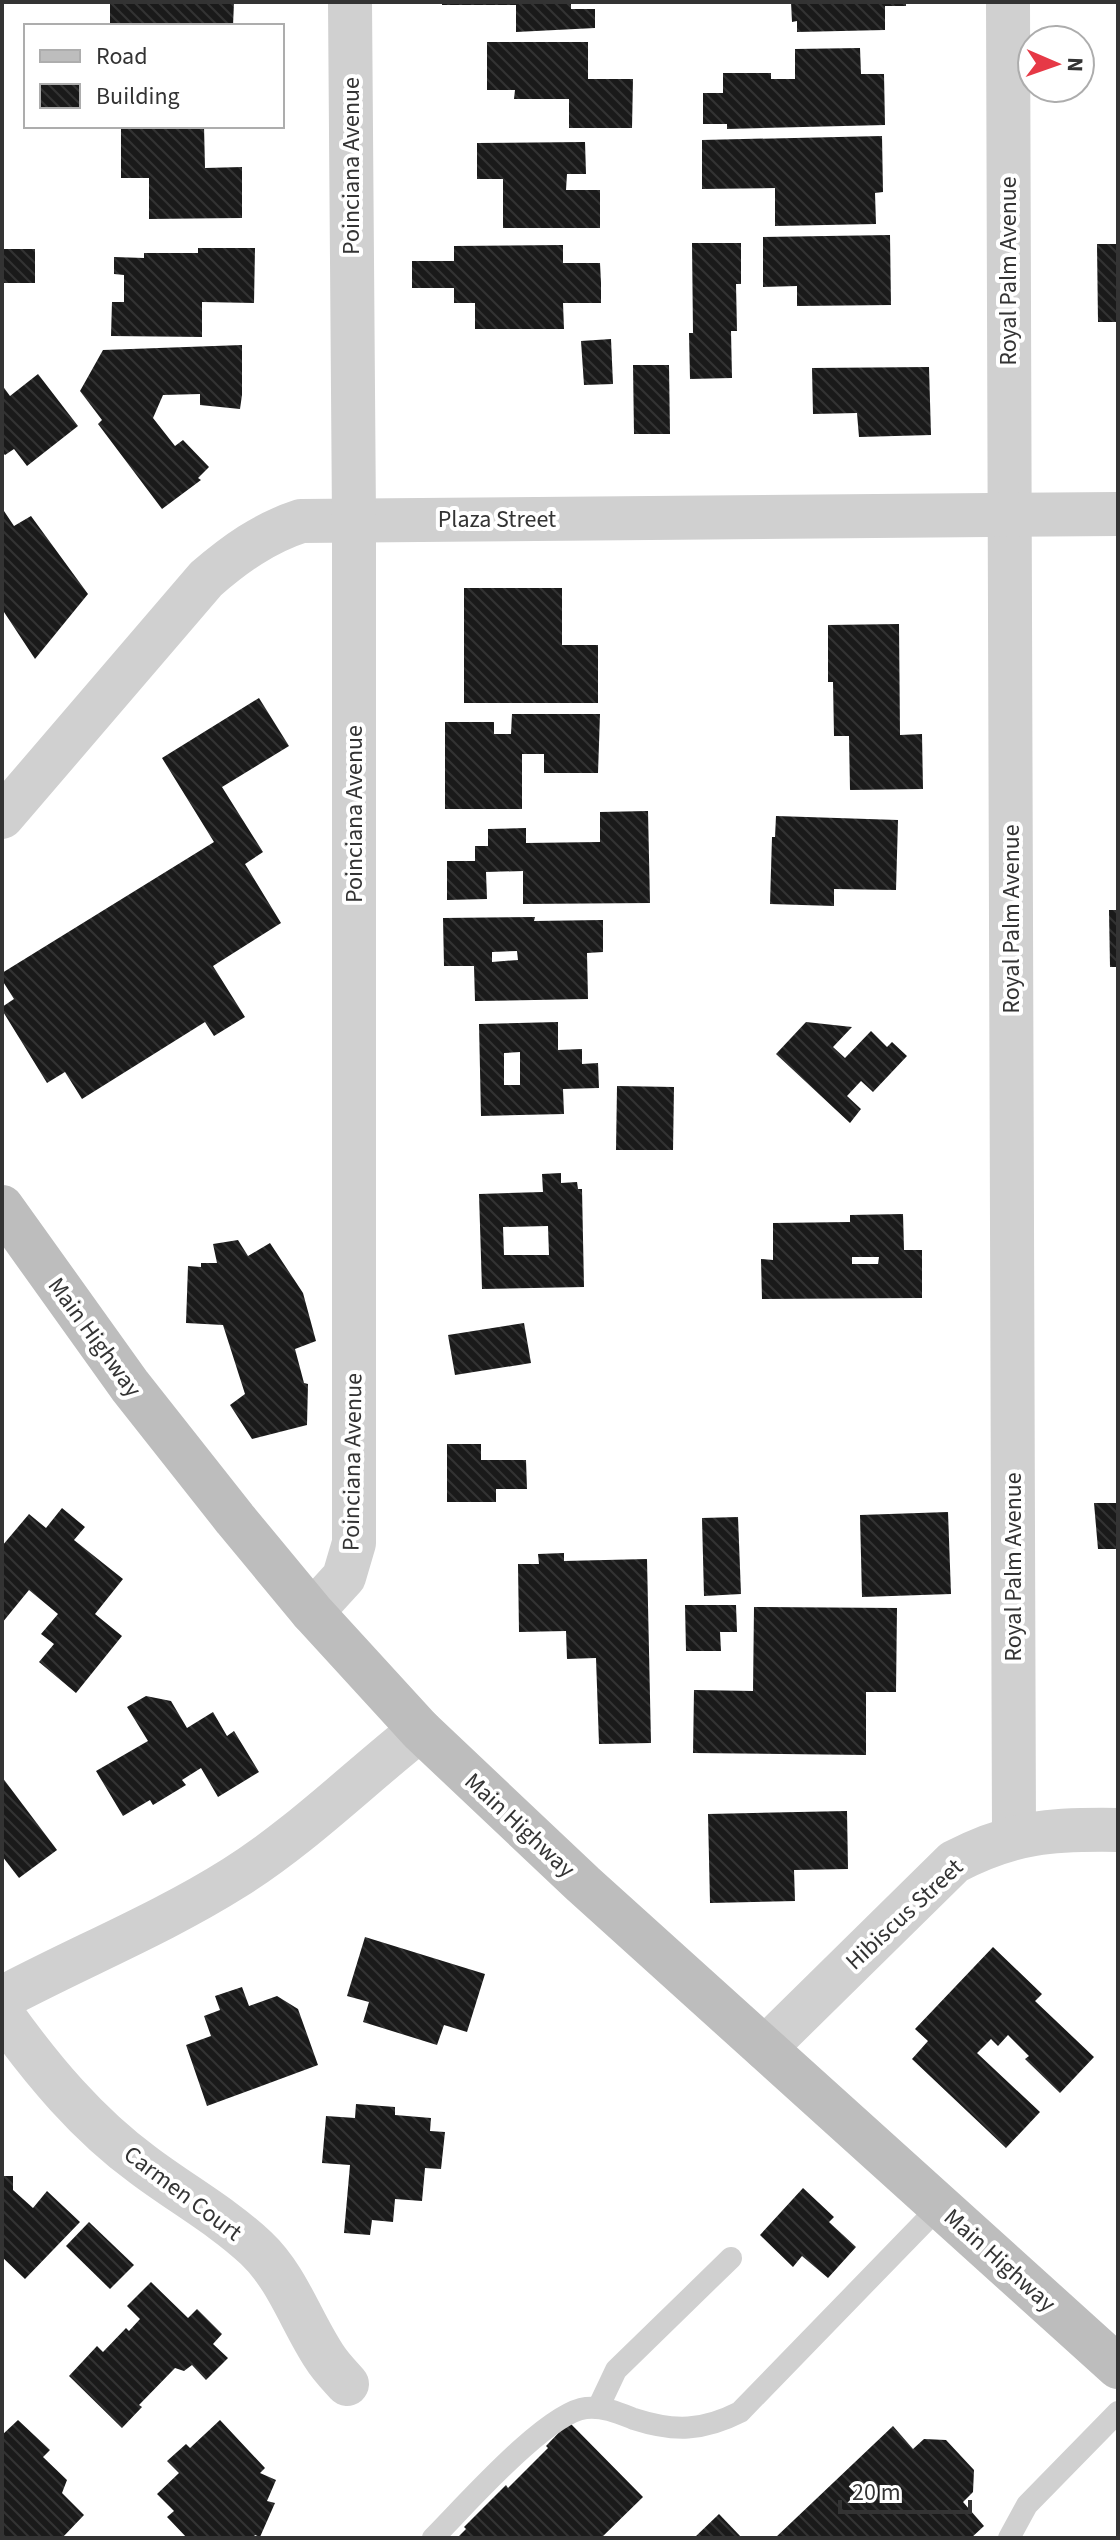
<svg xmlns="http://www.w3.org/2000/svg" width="1120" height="2540" viewBox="0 0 1120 2540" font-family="'Source Sans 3',sans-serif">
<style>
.building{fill:url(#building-back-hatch);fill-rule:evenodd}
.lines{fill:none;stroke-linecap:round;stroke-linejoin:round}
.service{stroke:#d0d0d0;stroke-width:22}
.minor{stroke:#d0d0d0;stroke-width:44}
.secondary{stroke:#bdbdbd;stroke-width:44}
.labels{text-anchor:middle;stroke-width:8;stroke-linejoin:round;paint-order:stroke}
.street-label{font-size:24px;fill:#333;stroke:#fff}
</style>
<defs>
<pattern id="building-back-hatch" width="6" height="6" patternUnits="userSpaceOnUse" patternTransform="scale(2)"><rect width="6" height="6" fill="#1a1a1a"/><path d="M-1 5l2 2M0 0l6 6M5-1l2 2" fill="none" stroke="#333"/></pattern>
</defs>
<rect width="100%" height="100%" fill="#fff"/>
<g class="building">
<path d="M110,2H234L233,26H110Z"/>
<path d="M442,2H571V9H595V28L516,32V5H442Z"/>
<path d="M791,2H906V6H885V30L797,32V21L792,22Z"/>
<path d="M487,42H588V79H633L632,128H569V99H514L515,90H487Z"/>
<path d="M860,48L861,74H884L885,125L727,129V124H703V93H723V73H771V79H795V49Z"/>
<path d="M121,126H204L205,168L242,167V218L149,219V178H121Z"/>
<path d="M882,136L883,192L875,193L876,224L775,226V188L702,189V140Z"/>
<path d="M585,142L586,174H567L566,190H600V228H503V179H477V143Z"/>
<path d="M890,235L891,305L797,306V286L763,287V237Z"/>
<path d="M692,243H741V284H736L737,331H731L732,378L690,379L689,333H693Z"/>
<path d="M1097,244H1118V322H1098Z"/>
<path d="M563,245V263H600L601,283V303H563L564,329H475V303H454V288H412V261H454V246Z"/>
<path d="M198,248H255L254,303L202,302V337L111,336L112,302H124V275L114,274V257L144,258V253H198Z"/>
<rect x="2" y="249" width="33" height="34"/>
<path d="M611,339L613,384L584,385L581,341Z"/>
<path d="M242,345V395L240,409L200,405V394L163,395L153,418L175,446L183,440L209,467L198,478L201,480L162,509L98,424L102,420L80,391L103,350Z"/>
<path d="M633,365H669L670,434H634Z"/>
<path d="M929,367L931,435L859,437L857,413L813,414L812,368Z"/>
<path d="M38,374L78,426L27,466L14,449L5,455L2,452V385L10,396Z"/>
<path d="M2,508L14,526L31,516L88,594L35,659L2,609Z"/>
<path d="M464,588H562V645H598V703H464Z"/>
<path d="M899,624L900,735L922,734L923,789L850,790L849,736H834L833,682H828V625Z"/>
<path d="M259,698L289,746L222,787L263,852L245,864L281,923L213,966L245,1017L214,1036L205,1022L82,1099L65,1072L47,1083L2,1010V1007L14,999L2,980V973L214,842L162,758Z"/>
<path d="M512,714H600L598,773H544V754H522V809H445V722H494V734H511Z"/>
<path d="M648,811L650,903L523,904V871L486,872L487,899L447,900V861H475V846H488V829L526,828V843L600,842V812Z"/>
<path d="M776,816L898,820L896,890L834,889V906L770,904L772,837H775Z"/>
<path d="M1109,910H1118V967H1110Z"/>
<path d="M535,917L534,921L603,920V952L587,953L588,999L475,1001L474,966H444L443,918ZM517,951L518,960L492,962V952Z"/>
<path d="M558,1022V1050L582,1049V1064L598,1063L599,1088L563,1089L564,1114L481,1116L479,1024ZM520,1052V1085H504V1053Z"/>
<path d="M806,1022L852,1027L833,1047L845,1058L871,1031L887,1047L892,1042L907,1056L873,1092L861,1081L847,1096L861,1109L850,1123L776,1054Z"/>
<path d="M617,1086L674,1087L673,1150H616Z"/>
<path d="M561,1173V1183L577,1182L578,1189H582L584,1287L482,1289L479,1194L543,1192L542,1174ZM548,1226L549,1255H504L503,1227Z"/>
<path d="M903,1214L904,1250H922V1298L762,1299L761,1259L773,1260V1223L850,1222V1215ZM852,1257H879L878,1264H852Z"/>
<path d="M238,1240L248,1256L270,1243L303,1293L316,1341L295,1349L304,1383L308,1384L307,1425L252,1439L230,1405L245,1394L223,1325L186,1323L188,1266L201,1267V1263H217L213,1244Z"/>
<path d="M524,1323L531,1363L455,1375L448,1335Z"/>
<path d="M447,1444H481V1460H526L527,1489H496V1502H447Z"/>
<path d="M1094,1503H1118V1549H1098Z"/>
<path d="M62,1508L85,1527L74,1540L123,1579L95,1614L122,1636L76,1693L39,1662L54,1644L41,1634L58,1614L29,1590L2,1623V1546L29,1514L46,1528Z"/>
<path d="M948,1512L951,1594L862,1597L860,1515Z"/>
<path d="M738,1517L741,1594L704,1596L702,1518Z"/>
<path d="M564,1553V1561L647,1559L651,1743L599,1744L596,1658L567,1659L566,1631L519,1632L518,1564H539L538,1554Z"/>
<path d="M685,1605H736L737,1632H720L721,1651H686Z"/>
<path d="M754,1607L897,1608L896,1692H866V1755L693,1753L694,1690L753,1691Z"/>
<path d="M146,1696L171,1701L187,1728L213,1712L227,1736L234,1731L259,1772L218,1797L201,1768L182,1780L186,1785L153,1805L150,1800L123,1816L96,1771L148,1741L127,1707Z"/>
<path d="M2,1777L57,1850L19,1878L2,1856Z"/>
<path d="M847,1811L848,1869L794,1870L795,1901L710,1903L708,1814Z"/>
<path d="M365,1937L485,1974L467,2032L444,2025L437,2045L363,2022L369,2002L347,1996Z"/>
<path d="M993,1947L1042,1994L1035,2001L1094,2057L1060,2093L1025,2059L1029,2056L1008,2035L998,2046L991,2039L977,2053L1040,2112L1006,2148L912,2059L928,2041L915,2029Z"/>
<path d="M242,1987L249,2006L277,1996L298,2009L318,2065L207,2106L186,2045L211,2036L204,2016L220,2010L215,1996Z"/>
<path d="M356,2104L395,2107V2115L431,2118L430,2131L445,2132L441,2169L425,2168L422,2201L395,2199L393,2222L372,2220L370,2235L344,2233L350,2165L322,2163L326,2116L355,2118Z"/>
<path d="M2,2176H13V2190L33,2208L47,2191L80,2222L25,2279L2,2257Z"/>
<path d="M803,2188L834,2217L829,2222L856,2247L828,2278L802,2256L793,2267L760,2235Z"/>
<path d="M89,2222L134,2265L110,2289L66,2246Z"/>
<path d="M151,2282L188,2318L197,2309L222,2334L213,2344L228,2358L206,2380L192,2365L184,2371L175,2368L139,2405L142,2407L122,2428L69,2376L97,2346L103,2352L126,2328L129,2331L140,2319L127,2306Z"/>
<path d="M18,2420L50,2450L43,2457L67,2480L62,2493L84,2515L62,2538H2V2435Z"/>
<path d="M220,2420L265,2468L260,2473L276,2480L267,2501L275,2503L260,2537L255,2535L253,2538H187L167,2517L174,2511L157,2494L179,2473L167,2461L186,2444L190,2448Z"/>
<path d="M569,2422L643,2497L601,2538H457L466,2529L464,2527L506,2485L508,2488L548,2448L546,2446Z"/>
<path d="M893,2426L913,2449L924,2439L946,2440L974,2470L973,2492L963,2502L984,2526L971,2538H775Z"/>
<path d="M719,2514L742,2538H694Z"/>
</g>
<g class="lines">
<g class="service">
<path d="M598,2408L616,2370L731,2258"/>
<path d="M433,2538C464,2507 547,2412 586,2408C603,2406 619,2413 634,2419C674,2432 703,2431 740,2412L940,2206"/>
<path d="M1009,2538L1027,2505L1118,2412"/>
</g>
<g class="minor">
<path d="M1008,2L1014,1836"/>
<path d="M2,817L206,579C235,554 264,533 301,521L1118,514"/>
<path d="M312,1612L344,1577L354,1543V519L350,2"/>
<path d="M2,1998C79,1957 161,1924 234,1878C301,1836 358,1779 420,1730"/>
<path d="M2,2014C42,2070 87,2124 143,2165C180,2193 222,2216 256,2248C287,2277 301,2321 324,2356C330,2366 339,2375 347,2384"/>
<path d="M765,2048L954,1862C1013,1831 1053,1829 1118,1830"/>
</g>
<path class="secondary" d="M2,1207L130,1386L235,1519L312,1612L420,1730L583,1884L1118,2367"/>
</g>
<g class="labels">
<g class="street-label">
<text transform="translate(351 166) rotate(-90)" y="8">Poinciana Avenue</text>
<text transform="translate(1008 271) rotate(-90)" y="8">Royal Palm Avenue</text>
<text x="497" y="527">Plaza Street</text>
<text transform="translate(354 814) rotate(-90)" y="8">Poinciana Avenue</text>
<text transform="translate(1011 919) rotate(-90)" y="8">Royal Palm Avenue</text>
<text transform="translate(95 1337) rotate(54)" y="8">Main Highway</text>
<text transform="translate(352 1462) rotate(-89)" y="8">Poinciana Avenue</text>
<text transform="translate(1013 1567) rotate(-90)" y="8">Royal Palm Avenue</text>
<text transform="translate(520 1825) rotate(43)" y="8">Main Highway</text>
<text transform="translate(904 1914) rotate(-43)" y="8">Hibiscus Street</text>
<text transform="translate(183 2193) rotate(37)" y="8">Carmen Court</text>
<text transform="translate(1000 2260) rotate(42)" y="8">Main Highway</text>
</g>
</g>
<rect width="1120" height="2540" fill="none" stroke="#333333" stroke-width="8"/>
<rect x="24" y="24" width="260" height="104" fill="#ffffff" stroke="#adadad" stroke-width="2"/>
<rect x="40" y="50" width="40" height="12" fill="#bdbdbd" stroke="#adadad" stroke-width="2"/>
<text x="96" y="64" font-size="24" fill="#333333">Road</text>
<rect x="40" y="84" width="40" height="24" fill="url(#building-back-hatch)" stroke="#adadad" stroke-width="2"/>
<text x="96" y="104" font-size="24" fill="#333333">Building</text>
<g transform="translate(1056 64) rotate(92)"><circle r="38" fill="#ffffff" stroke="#adadad" stroke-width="2"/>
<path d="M0-6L14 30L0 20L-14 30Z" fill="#e63946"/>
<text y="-12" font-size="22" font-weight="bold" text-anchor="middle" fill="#333333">N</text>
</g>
<path d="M840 2500v12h130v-12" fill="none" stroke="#333333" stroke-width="4"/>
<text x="852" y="2500" font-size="24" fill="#333333" stroke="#ffffff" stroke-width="6" paint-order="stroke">20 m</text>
</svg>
